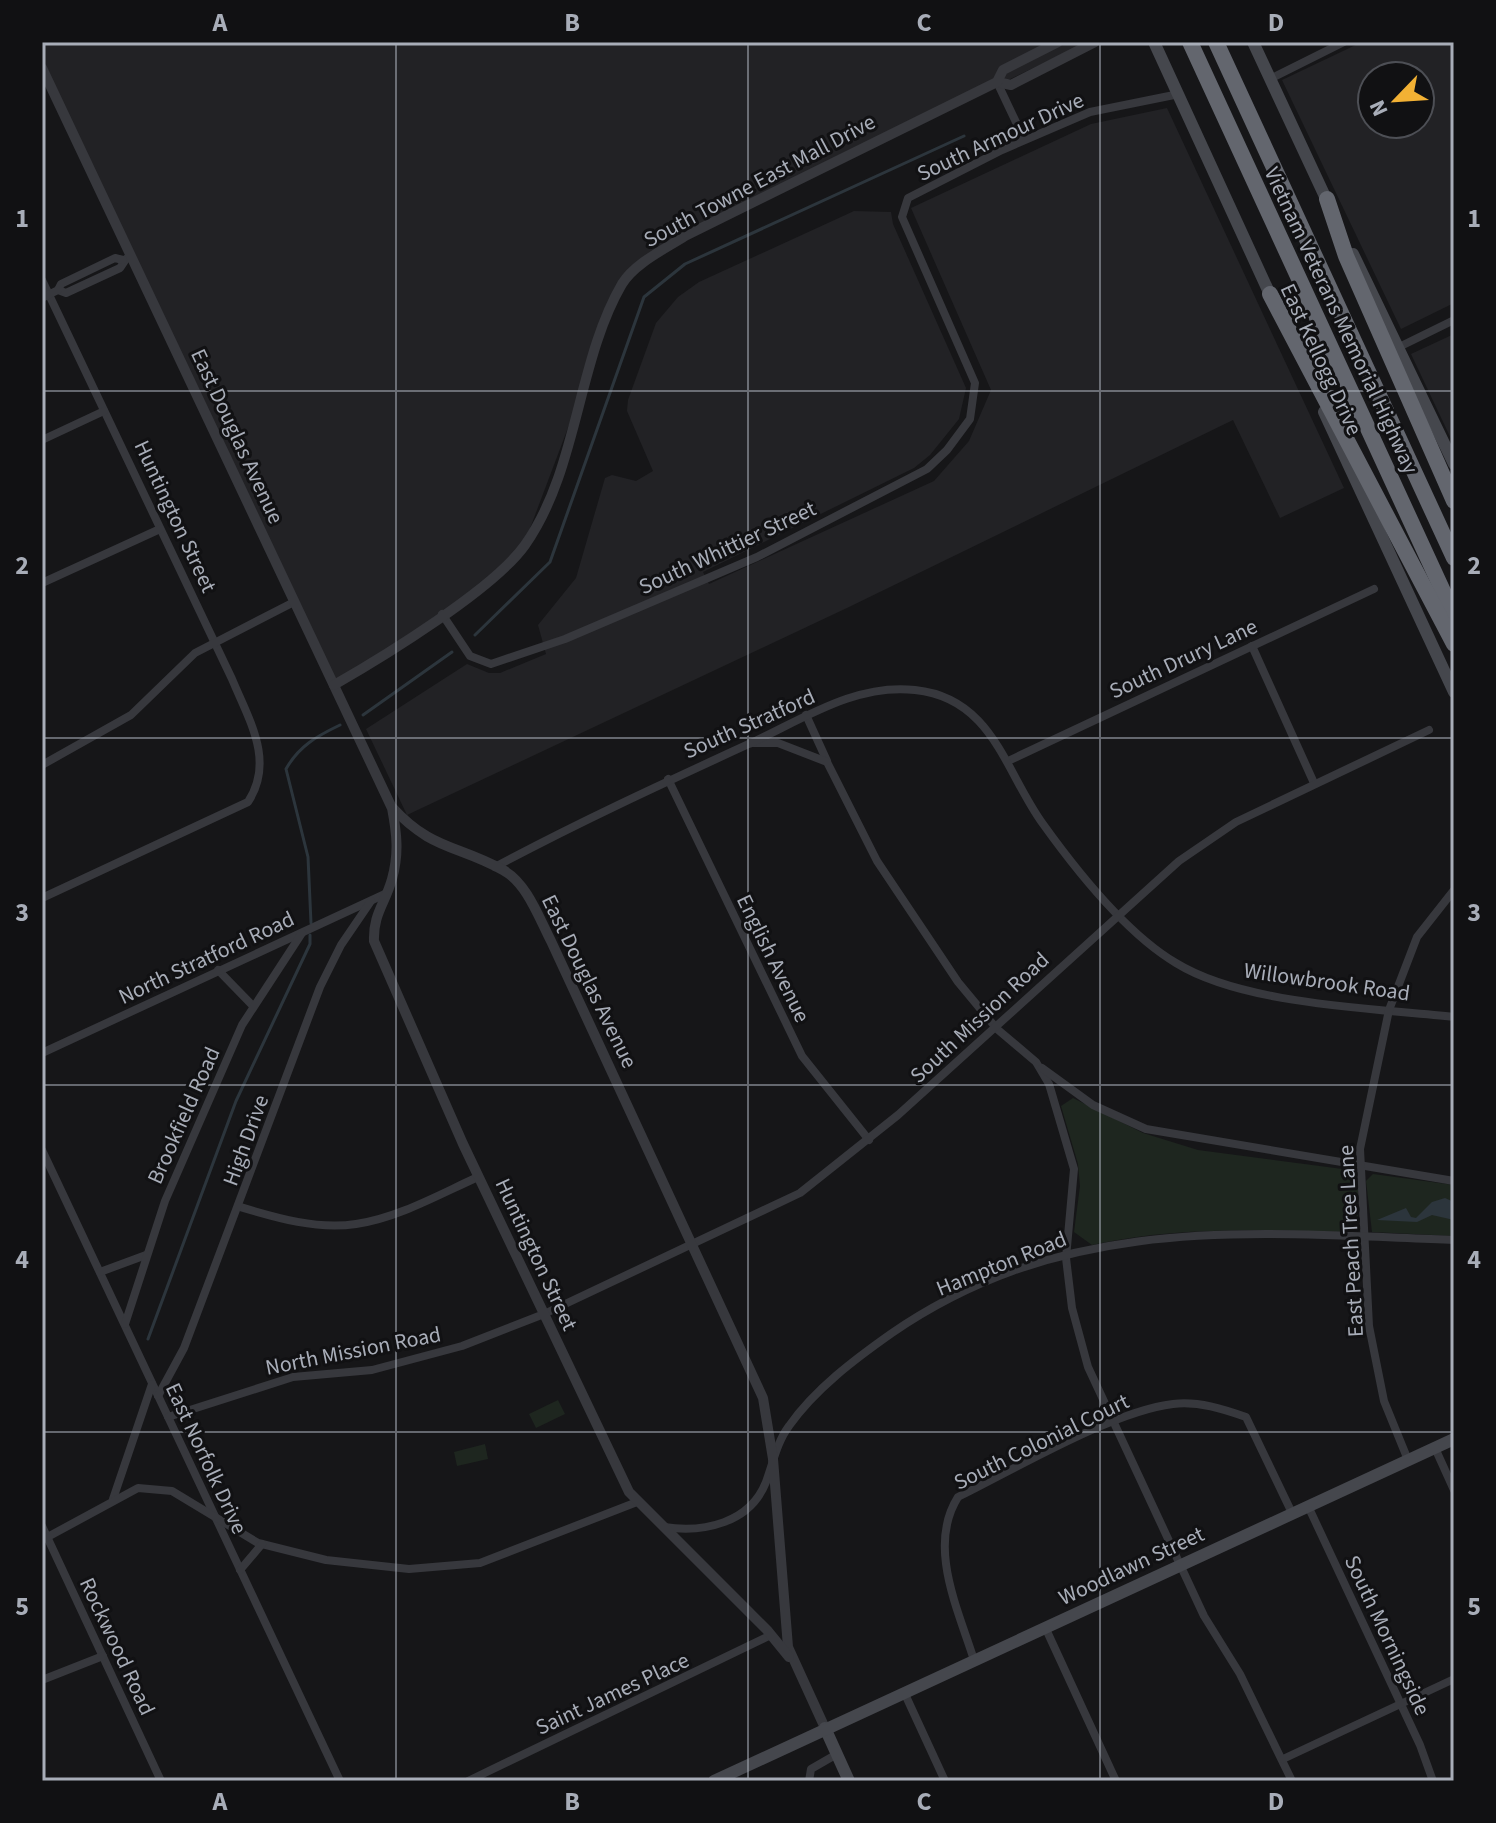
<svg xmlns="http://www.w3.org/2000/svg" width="1496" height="1823" viewBox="0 0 1496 1823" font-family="'Source Sans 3',sans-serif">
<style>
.built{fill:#222225;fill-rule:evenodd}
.green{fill:#1e261f}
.water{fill:#2c353c}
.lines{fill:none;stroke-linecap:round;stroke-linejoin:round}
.stream{stroke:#2c353c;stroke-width:3}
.minor{stroke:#37383d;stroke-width:8}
.tertiary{stroke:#37383d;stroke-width:10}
.secondary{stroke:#45474d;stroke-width:12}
.motorway{stroke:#63666e;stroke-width:16}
.grid{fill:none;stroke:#a8adb8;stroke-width:2;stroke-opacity:0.55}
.labels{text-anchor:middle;stroke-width:6;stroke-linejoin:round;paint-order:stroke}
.street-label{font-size:22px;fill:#a8adb8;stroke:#111113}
.neatline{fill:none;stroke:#a8adb8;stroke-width:3}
.grid-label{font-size:26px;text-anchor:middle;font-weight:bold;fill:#a8adb8}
</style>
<rect width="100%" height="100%" fill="#161618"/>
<g class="built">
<path d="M42,42H1087L685,236L623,282L523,547L442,614L334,685L42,68Z"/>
<path d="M1362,42H1454V303L1401,329L1282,80ZM1372,76H1420V124H1372Z"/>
<path d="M1167,108L1344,488L1280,518L1233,420L849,607L407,815L366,729L467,664L489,673H500L546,654L538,625L576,578L605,478L612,475L636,481L653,471L627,411L628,400L656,323L678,297L699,282L854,211L891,212L893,224L966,388L959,419L930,455L914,468L703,572L709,584L934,481L969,441L991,390L911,208L1091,124Z"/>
<path d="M1454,334V445L1411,354Z"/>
</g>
<g class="green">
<path d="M1073,1098L1143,1133L1198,1150L1350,1170L1358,1183V1228L1348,1232C1261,1230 1177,1226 1092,1245L1074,1232L1080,1186L1078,1164L1061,1106Z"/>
<path d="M1373,1174L1454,1185V1236L1372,1232L1366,1181Z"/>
<path d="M558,1400L565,1414L536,1428L529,1414Z"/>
<path d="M485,1444L488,1459L457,1466L454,1452Z"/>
</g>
<path class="water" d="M1445,1198L1454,1202V1220L1432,1215L1417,1222L1377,1220L1406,1208L1411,1217L1416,1218L1432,1202Z"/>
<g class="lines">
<g class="stream">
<path d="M475,635L550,562L644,297L685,264L964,136"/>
<path d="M363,715L452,652"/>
<path d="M311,923L308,857L286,769C299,746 317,736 340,725"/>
<path d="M148,1339L236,1101L310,944V935"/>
</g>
<g class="minor">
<path d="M1270,79L1344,42"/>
<path d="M997,82L1024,139"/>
<path d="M42,280L232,679C249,720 275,761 248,802L42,898"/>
<path d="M58,290L66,293L120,268L126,259"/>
<path d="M42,298L58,290L61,284L115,258L123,260"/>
<path d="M1399,347L1454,320"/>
<path d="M42,440L104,411"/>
<path d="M42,583L160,529"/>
<path d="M442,614L470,656L491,664L565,639L757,557L927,469L947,450L970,419L975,383L902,217L908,198L1002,150L1090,112L1179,94"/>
<path d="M1252,646L1314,783"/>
<path d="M806,715L827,761"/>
<path d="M750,743H778L827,762L877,861L958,982L997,1029L1036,1062L1049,1084L1074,1169L1066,1258L1072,1308L1088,1367L1204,1616L1240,1674L1292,1781"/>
<path d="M1008,761L1374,589"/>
<path d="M42,765L131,715L195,653L294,602"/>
<path d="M668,779L802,1056L869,1140"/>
<path d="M495,867C579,822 664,783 751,743C803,719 856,683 915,690C993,698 1005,772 1043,824C1076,870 1127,934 1176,963C1244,1005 1374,1008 1454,1017"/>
<path d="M218,970L253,1006"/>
<path d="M42,1053L385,894"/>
<path d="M1042,1068L1093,1105L1146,1129L1454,1181"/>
<path d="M42,1150L340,1781"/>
<path d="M240,1207C277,1218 317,1230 356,1224C398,1218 440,1194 478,1177"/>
<path d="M100,1272L146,1255"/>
<path d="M125,1324L165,1201L242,1025L302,933"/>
<path d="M158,1396L184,1348L320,987L341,945L371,901"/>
<path d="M168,1417L293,1377L372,1370L462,1346L544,1314L800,1193L898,1115L1179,861L1236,822L1429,730"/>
<path d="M1435,1448L1454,1490"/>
<path d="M1408,1460L1384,1401L1369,1326L1360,1149L1389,1010L1417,937L1454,890"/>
<path d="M113,1499L152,1384"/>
<path d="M1308,1506L1420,1745L1433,1781"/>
<path d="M42,1526L161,1781"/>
<path d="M664,1527C704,1533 750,1523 766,1482C773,1463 777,1442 789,1426C815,1389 855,1359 892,1333C1068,1212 1254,1233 1454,1240"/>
<path d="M42,1540L138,1488L172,1491L258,1543L326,1560L409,1569L480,1563L637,1502"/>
<path d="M240,1570L262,1544"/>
<path d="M1045,1627L1116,1781"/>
<path d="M974,1660C958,1609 927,1546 958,1497C1015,1469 1113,1411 1173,1404C1199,1401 1223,1409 1246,1417L1292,1513"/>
<path d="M42,1680L103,1656"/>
<path d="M904,1692L945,1781"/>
<path d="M1283,1759L1454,1679"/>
<path d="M468,1781L771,1635"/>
<path d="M809,1781L811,1769L837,1754"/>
</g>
<g class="tertiary">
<path d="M42,68L391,806C432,851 456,844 503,870C527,883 539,918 551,941L763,1398L773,1459L788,1647L825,1728"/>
<path d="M997,82L1011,85L1095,42"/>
<path d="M334,685C383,657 494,589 525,545C578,470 577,361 622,284C635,263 665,249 685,236L997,82L1003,70L1058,42"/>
<path d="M392,808C397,834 399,854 392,879C385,904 373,914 374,941L463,1144L629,1492L767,1630L789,1657"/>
</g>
<g class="secondary">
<path d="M1154,42L1273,301"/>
<path d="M1253,42L1329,205"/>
<path d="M1353,254L1454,464"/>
<path d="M1324,412L1454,692"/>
<path d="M825,1728L849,1781"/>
<path d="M714,1781L1454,1439"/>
</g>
<g class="motorway">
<path d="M1190,42L1454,615"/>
<path d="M1216,42L1454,558"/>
<path d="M1327,199L1346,256L1454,501"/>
<path d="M1270,294L1454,644"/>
</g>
</g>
<path class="grid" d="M396,42V1781M748,42V1781M1100,42V1781M42,391H1454M42,738H1454M42,1085H1454M42,1432H1454"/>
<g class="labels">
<g class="street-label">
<text transform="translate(1000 136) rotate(-25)" y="8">South Armour Drive</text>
<text transform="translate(759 180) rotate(-28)" y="8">South Towne East Mall Drive</text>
<text transform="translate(1342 320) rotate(65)" y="8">Vietnam Veterans Memorial Highway</text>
<text transform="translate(1322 359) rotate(65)" y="8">East Kellogg Drive</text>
<text transform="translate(238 436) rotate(65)" y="8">East Douglas Avenue</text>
<text transform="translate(176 516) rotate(65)" y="8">Huntington Street</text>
<text transform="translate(727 547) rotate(-25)" y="8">South Whittier Street</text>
<text transform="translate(1183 658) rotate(-25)" y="8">South Drury Lane</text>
<text transform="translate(749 723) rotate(-24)" y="8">South Stratford</text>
<text transform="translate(206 957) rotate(-25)" y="8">North Stratford Road</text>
<text transform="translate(774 958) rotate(64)" y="8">English Avenue</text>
<text transform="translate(590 981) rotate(64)" y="8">East Douglas Avenue</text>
<text transform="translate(1327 981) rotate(8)" y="8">Willowbrook Road</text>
<text transform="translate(979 1017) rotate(-43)" y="8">South Mission Road</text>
<text transform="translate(183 1115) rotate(-66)" y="8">Brookfield Road</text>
<text transform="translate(245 1140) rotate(-70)" y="8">High Drive</text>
<text transform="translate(1350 1241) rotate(-93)" y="8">East Peach Tree Lane</text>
<text transform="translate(537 1254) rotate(65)" y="8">Huntington Street</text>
<text transform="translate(1001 1263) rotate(-22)" y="8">Hampton Road</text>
<text transform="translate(353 1350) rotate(-11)" y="8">North Mission Road</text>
<text transform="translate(1041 1441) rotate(-26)" y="8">South Colonial Court</text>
<text transform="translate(207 1458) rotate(65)" y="8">East Norfolk Drive</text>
<text transform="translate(1131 1565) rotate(-25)" y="8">Woodlawn Street</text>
<text transform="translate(1388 1635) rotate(65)" y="8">South Morningside</text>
<text transform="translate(118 1646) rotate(65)" y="8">Rockwood Road</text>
<text transform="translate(612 1693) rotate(-25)" y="8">Saint James Place</text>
</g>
</g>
<rect width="1496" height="1823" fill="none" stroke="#111113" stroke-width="88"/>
<g transform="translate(1396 100) rotate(245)"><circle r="38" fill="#111113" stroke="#4d4f55" stroke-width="2"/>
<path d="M0-6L14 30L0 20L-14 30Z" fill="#f2b134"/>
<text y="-12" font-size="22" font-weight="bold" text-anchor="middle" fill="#a8adb8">N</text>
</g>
<rect x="44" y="44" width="1408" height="1735" class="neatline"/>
<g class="grid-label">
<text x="220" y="31">A</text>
<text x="572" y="31">B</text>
<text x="924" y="31">C</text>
<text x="1276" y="31">D</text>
<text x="22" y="227">1</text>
<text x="1474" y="227">1</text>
<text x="22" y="574">2</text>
<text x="1474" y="574">2</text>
<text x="22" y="921">3</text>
<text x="1474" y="921">3</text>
<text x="22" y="1268">4</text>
<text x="1474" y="1268">4</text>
<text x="22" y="1615">5</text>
<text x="1474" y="1615">5</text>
<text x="220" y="1810">A</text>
<text x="572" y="1810">B</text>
<text x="924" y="1810">C</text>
<text x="1276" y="1810">D</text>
</g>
</svg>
